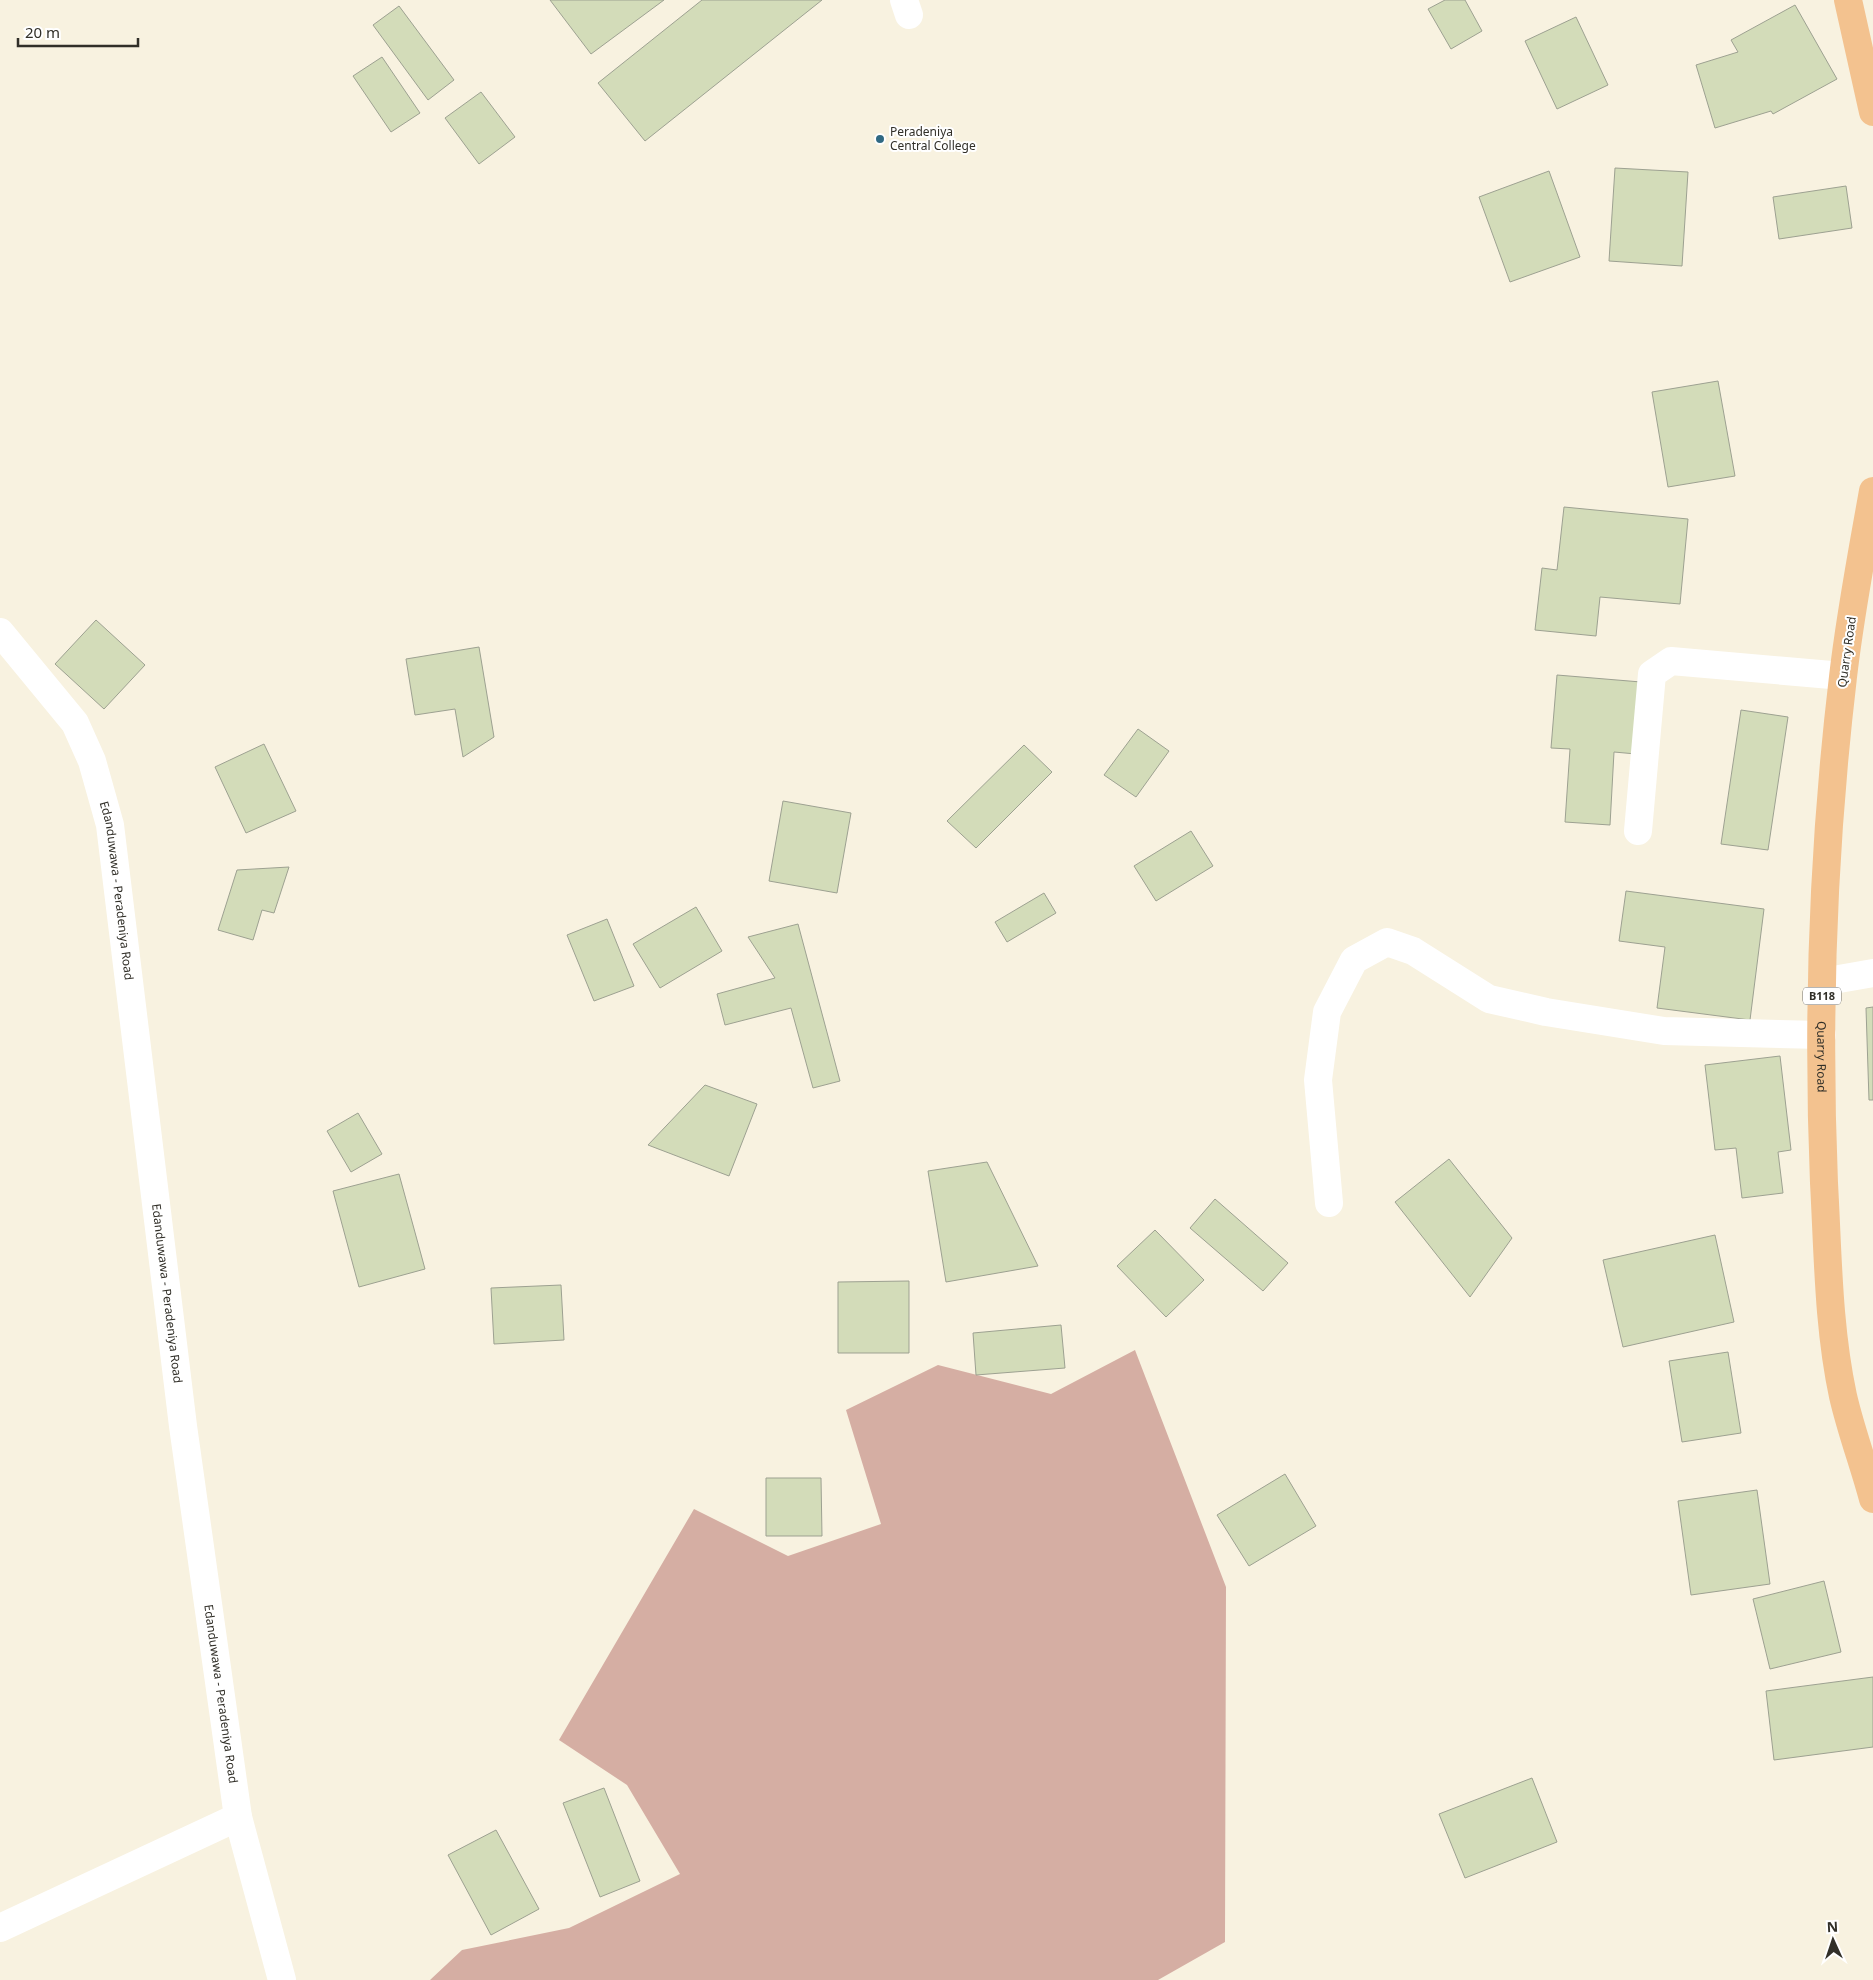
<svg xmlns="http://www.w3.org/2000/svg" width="1873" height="1980" viewBox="0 0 1873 1980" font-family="'Noto Sans',sans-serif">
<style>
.forest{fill:#d5aea3}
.building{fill:#d3dcb9;stroke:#9da191}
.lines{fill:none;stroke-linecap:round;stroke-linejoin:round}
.minor{stroke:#fff;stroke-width:28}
.major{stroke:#f3c28f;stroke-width:28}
.poi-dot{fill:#306983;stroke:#fff;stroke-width:2}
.labels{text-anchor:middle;stroke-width:4;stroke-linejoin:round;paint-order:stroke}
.shield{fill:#fff;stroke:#6f6d68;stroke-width:1}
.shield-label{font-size:11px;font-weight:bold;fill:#312f28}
.poi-label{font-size:12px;fill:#312f28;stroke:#fff;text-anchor:start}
.street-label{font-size:12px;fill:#312f28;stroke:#fff}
</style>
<rect width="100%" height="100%" fill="#f8f2e0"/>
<path class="forest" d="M1135,1350L1226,1587L1225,1942L1158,1980H430L462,1950L569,1928L680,1874L627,1785L559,1740L694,1509L788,1556L881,1524L846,1410L938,1365L1051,1394Z"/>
<g class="building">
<path d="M550,0H664L591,54Z"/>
<path d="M702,0H822L645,141L598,83Z"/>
<path d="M1445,0H1465L1482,31L1451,49L1428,9Z"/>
<path d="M1795,5L1837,79L1773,114L1771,111L1715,128L1696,65L1738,52L1731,40Z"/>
<path d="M399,6L454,80L428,100L373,25Z"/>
<path d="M1576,17L1608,85L1557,109L1525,41Z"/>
<path d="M382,57L420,113L391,132L353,76Z"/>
<path d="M481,92L515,137L479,164L445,118Z"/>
<path d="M1615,168L1688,172L1682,266L1609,261Z"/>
<path d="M1549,171L1580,257L1510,282L1479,197Z"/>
<path d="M1846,186L1852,228L1779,239L1773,197Z"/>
<path d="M1718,381L1735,476L1668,487L1652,392Z"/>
<path d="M1564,507L1688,519L1680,604L1600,597L1596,636L1535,630L1542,568L1557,570Z"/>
<path d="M96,620L145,665L104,709L55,664Z"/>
<path d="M479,647L494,737L463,757L455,709L415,715L406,659Z"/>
<path d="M1557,675L1641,682L1636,754L1614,752L1610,825L1565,822L1570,749L1551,748Z"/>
<path d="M1741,710L1788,717L1768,850L1721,844Z"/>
<path d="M1138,729L1169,751L1136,797L1104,775Z"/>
<path d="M264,744L296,811L246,833L215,767Z"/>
<path d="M1024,745L1052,772L976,848L947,821Z"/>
<path d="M783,801L851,813L837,893L769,881Z"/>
<path d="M1191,831L1213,866L1156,901L1134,866Z"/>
<path d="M289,867L274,913L262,910L253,940L218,930L237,870Z"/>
<path d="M1626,891L1764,909L1750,1020L1657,1008L1665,947L1619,941Z"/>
<path d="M1044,893L1056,913L1007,942L995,922Z"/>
<path d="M696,907L722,951L660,988L633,944Z"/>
<path d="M607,919L634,986L594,1001L567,935Z"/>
<path d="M798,924L840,1081L813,1088L791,1008L725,1025L717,994L775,978L748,937Z"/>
<path d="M1873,1007V1100H1869L1866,1008Z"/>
<path d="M1780,1056L1791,1150L1778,1152L1783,1193L1742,1198L1736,1148L1715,1150L1705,1065Z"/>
<path d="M705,1085L757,1104L729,1176L648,1145Z"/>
<path d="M358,1113L382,1154L351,1172L327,1131Z"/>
<path d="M1449,1159L1512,1238L1470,1297L1395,1202Z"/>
<path d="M987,1162L1038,1266L946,1282L928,1171Z"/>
<path d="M399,1174L425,1269L359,1287L333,1191Z"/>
<path d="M1215,1199L1288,1263L1263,1291L1190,1228Z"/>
<path d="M1155,1230L1204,1280L1166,1317L1117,1266Z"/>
<path d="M1715,1235L1734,1322L1623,1347L1603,1260Z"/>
<path d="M909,1281V1353H838V1282Z"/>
<path d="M561,1285L564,1340L494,1344L491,1288Z"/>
<path d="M1061,1325L1065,1368L976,1375L973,1333Z"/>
<path d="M1728,1352L1741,1433L1682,1442L1669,1361Z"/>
<path d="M1285,1474L1316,1526L1249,1566L1217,1515Z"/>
<path d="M766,1478H821L822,1536H766Z"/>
<path d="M1757,1490L1770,1584L1691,1595L1678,1501Z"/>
<path d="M1824,1581L1841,1652L1770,1669L1753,1599Z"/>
<path d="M1873,1677V1747L1774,1760L1766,1691Z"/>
<path d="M1532,1778L1557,1842L1465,1878L1439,1814Z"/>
<path d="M604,1788L640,1881L600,1897L563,1803Z"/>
<path d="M496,1830L539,1909L491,1935L448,1855Z"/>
</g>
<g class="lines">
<g class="minor">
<path d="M904,0L909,15"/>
<path id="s1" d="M0,632L75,723L92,761L110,825L183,1426L238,1817L282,1980"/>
<path d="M1638,831L1652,674L1671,661L1843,676"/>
<path d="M1822,982L1873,973"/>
<path d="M1329,1203L1318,1080L1327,1012L1354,960L1387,942L1413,951L1489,999L1546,1012L1664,1031L1822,1035"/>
<path d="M0,1928L238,1817"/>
</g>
<g class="major">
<path d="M1848,0L1873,112"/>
<path id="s2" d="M1873,491C1862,553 1850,615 1843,677C1823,845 1817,1014 1824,1183C1828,1254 1828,1326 1843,1396C1851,1431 1864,1465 1873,1499"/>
</g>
</g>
<circle class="poi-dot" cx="880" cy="139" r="5"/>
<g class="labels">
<rect class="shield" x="1803" y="987.5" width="38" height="17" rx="4"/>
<g class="shield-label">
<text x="1822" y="1000">B118</text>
</g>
<g class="poi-label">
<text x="890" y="136">Peradeniya<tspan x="890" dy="14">Central College</tspan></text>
</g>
<g class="street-label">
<text transform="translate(1847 652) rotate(-82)" y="4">Quarry Road</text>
<text dy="4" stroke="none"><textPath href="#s1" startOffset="292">Edanduwawa - Peradeniya Road</textPath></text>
<text dy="4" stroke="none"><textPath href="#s2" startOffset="569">Quarry Road</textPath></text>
<text dy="4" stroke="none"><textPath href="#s1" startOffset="698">Edanduwawa - Peradeniya Road</textPath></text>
<text dy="4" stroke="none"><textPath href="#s1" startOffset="1102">Edanduwawa - Peradeniya Road</textPath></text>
</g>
</g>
<g transform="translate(1833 1940) rotate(357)" stroke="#ffffff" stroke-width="4" paint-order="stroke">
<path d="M0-4L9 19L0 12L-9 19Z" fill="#312f28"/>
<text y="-8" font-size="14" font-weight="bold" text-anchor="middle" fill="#312f28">N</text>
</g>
<path d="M18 38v8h120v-8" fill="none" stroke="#312f28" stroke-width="2.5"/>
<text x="25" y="38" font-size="15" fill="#312f28" stroke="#ffffff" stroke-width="4" paint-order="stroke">20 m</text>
</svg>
